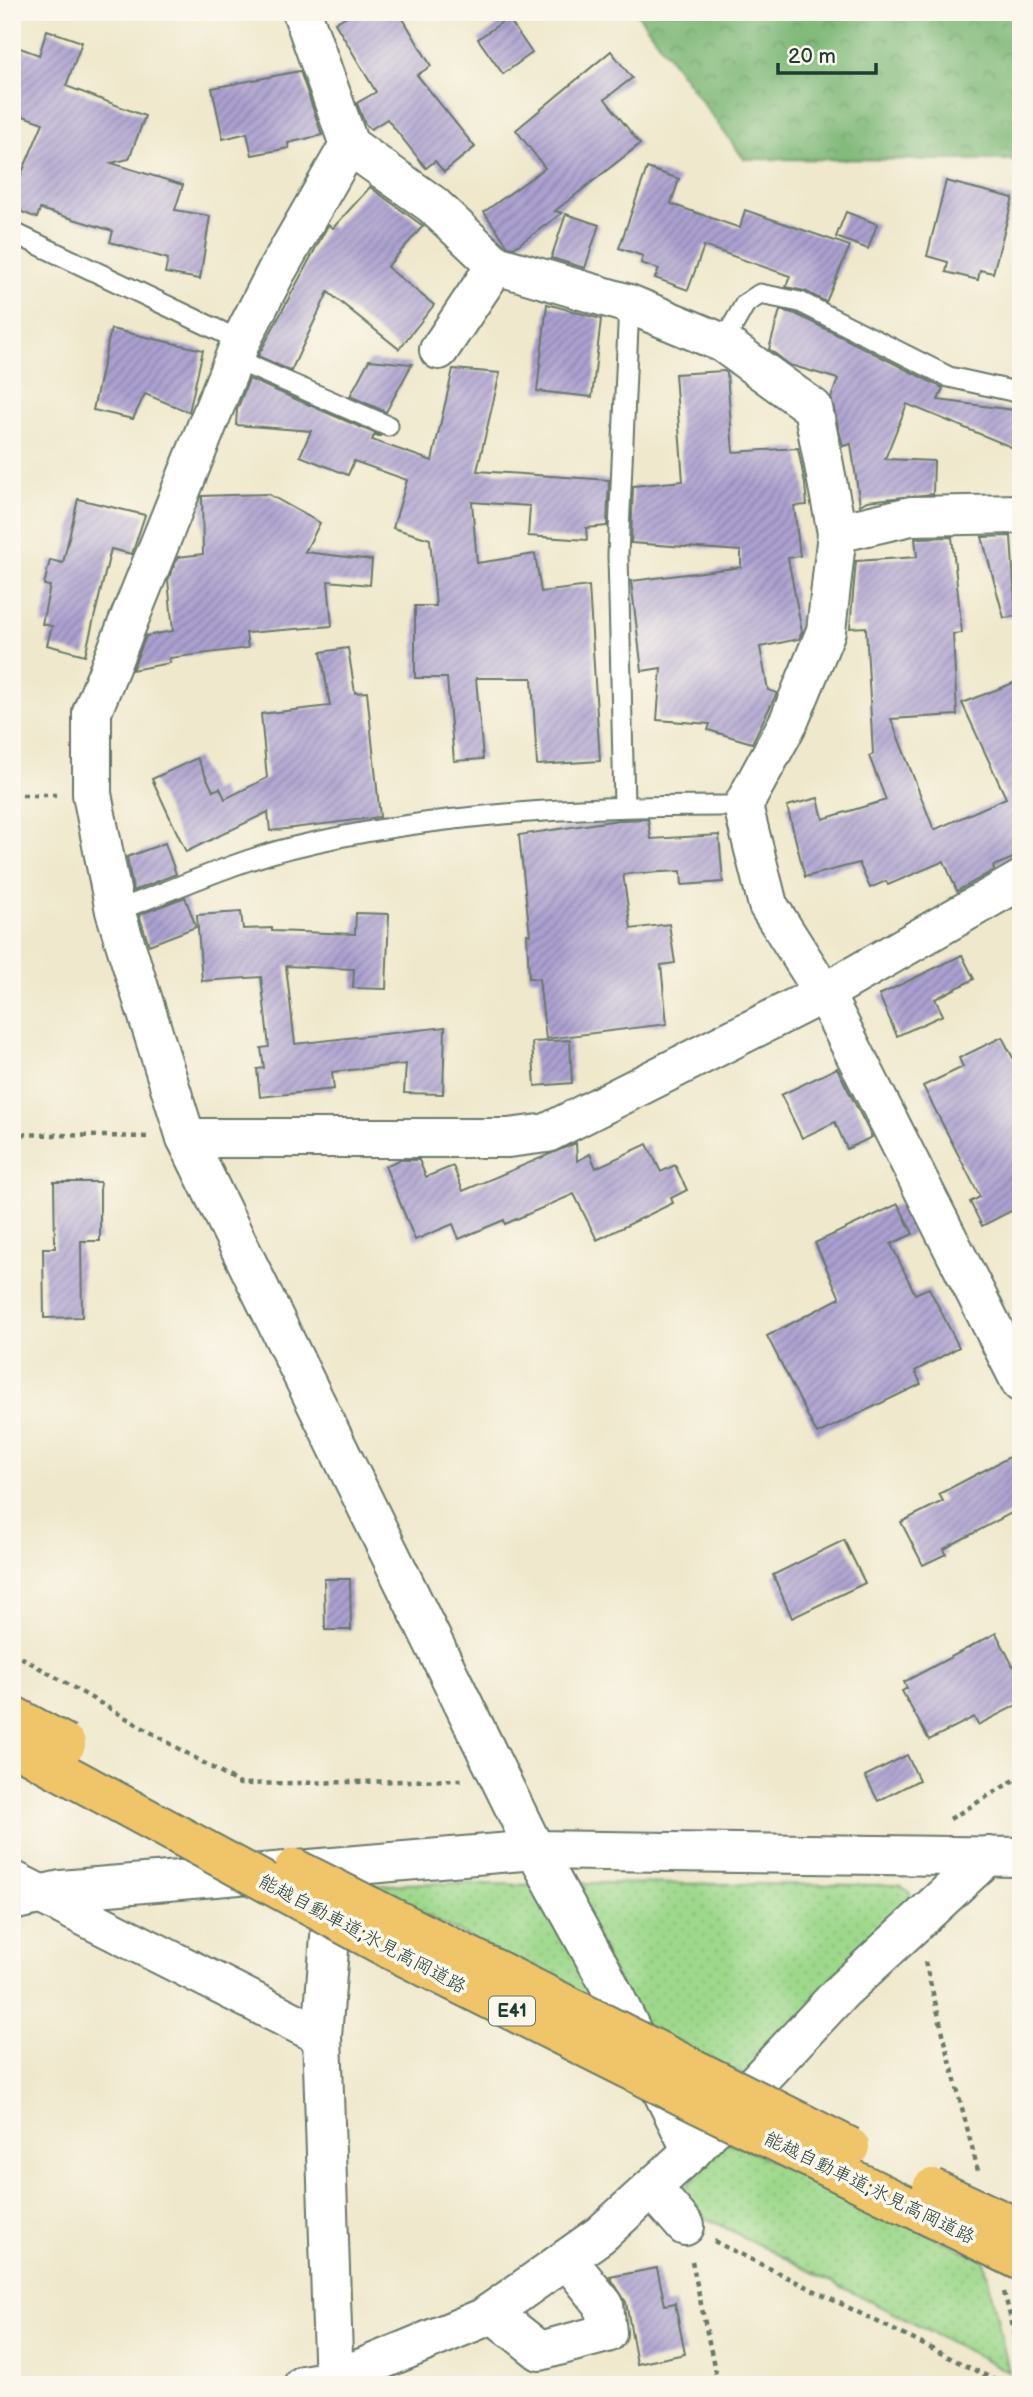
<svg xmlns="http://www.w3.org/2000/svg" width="1033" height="2397" viewBox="0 0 1033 2397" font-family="'Balsamiq Sans','Klee One',sans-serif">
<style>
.grass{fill:url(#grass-dots);stroke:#5e8a60;stroke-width:2}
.forest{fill:url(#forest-crowns);stroke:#4e7a56;stroke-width:2}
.building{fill:url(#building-hatch)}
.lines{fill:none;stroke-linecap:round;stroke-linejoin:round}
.service-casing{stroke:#687969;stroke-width:23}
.minor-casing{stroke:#687969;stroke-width:42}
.tertiary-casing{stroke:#687969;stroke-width:42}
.path{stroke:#687969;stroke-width:4.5;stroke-dasharray:5 5;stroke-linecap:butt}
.service{stroke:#fff;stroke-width:19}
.minor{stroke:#fff;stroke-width:38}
.tertiary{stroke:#fff;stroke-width:38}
.motorway-bridge-casing{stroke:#687969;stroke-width:42;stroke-linecap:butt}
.motorway-bridge{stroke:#f0c469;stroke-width:38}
.labels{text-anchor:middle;stroke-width:7;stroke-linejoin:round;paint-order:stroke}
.shield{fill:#fbf7ec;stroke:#61756b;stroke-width:2}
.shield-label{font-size:18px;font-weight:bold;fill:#1f3d34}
.street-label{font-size:19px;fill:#1f3d34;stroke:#fbf7ec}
</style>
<defs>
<pattern id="grass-dots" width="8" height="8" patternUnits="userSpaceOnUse" patternTransform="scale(1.75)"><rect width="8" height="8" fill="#9dd88b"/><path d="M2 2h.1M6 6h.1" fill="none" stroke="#87ba79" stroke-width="1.8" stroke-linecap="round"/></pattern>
<pattern id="forest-crowns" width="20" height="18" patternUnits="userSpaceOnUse" patternTransform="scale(1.75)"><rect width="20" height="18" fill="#7eb877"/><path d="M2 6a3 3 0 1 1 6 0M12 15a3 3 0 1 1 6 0" fill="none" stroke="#679762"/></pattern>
<pattern id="building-hatch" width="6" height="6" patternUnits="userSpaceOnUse" patternTransform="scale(1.75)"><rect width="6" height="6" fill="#aca0d0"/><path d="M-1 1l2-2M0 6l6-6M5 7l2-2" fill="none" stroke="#8b84aa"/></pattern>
</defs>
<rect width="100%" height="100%" fill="#fbf7ec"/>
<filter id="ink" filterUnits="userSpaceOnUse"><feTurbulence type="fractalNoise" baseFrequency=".0143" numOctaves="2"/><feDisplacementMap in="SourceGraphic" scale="14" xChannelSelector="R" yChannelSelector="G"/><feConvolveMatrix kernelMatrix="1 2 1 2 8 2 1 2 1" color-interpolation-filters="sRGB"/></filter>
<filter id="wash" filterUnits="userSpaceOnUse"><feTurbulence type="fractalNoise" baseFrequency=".00686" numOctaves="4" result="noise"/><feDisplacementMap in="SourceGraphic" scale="28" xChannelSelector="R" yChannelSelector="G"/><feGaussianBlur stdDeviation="1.57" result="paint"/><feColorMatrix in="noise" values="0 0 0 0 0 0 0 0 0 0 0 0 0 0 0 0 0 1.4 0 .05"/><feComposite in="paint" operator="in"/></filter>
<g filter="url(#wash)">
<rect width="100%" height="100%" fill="#efe8cc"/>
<g class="grass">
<path d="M423,1883L540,1885L607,2008L368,1886Z"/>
<path d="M579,1883L899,1885L910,1892V1903L745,2076L639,2024L572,1893Z"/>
<path d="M728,2141L984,2260L1009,2372L696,2213L680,2193Z"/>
</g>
<path class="forest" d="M636,12H1021V160L744,159Z"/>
<g id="blocks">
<g class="building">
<path d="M353,12H399L431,66L417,75L475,147L444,172L435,161L426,168L387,119L371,129L365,124L357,103L376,92L335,23Z"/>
<path d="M508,18L532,53L503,74L478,39Z"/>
<path d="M47,30L82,42L66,86L145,116L129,159L111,163L183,185L175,210L210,216L200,279L165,273L168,259L110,242L113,231L40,209L37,218L12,208V196L43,123L12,112V45L39,55Z"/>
<path d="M611,51L632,78L605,99L640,144L555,211L562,213L514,248L508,246L484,212L545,168L516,130Z"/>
<path d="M300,71L322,135L288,143L289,148L252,155L247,133L223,139L212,88Z"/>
<path d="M647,168L679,179L671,204L740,228L745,210L850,246L826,302L805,291L786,287L790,276L704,246L688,290L655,278L659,269L641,263L643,256L619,248Z"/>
<path d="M946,181L1013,198L993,273L980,270L978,280L946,272L948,262L927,256Z"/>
<path d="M370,187L423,226L387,267L434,305L399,349L328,292L291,371L258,356L328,225L333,228Z"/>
<path d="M846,212L877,224L868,249L836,237Z"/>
<path d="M566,214L599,225L585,268L551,258Z"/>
<path d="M547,304L601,319L592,397L537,391Z"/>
<path d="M780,310L796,314L943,388L938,400L1021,411V451L907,404L885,459L934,461L933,494L867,501L860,505L851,444L843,446L831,398L838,379L790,365L769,349Z"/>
<path d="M111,329L203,350L189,412L145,394L133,419L93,410Z"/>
<path d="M369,360L412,364L386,412L350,396Z"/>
<path d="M453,369L500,373L477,471L609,480L607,526L586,528L587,540L528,536L530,506L472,502L477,563L535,554L541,592L589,586L600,761L537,765L532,678H476L483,759L454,761L447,678H415V606H436L430,539L393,528L407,480L354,461L348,475L300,456L311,431L236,425L237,410L249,379L381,436H374L372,440L432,461Z"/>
<path d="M724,371L727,373L733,452L798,448L805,484L807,505L794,506L800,556L788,558L802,632L799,639L760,647L768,690L777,693L752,743L708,730L710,724L657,720L661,668L642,671L631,581L741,567V551L631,543L633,486L683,481L675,374Z"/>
<path d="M268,494L320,523L305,552L372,560L370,585L328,581L332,626L246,633L248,648L169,658L170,663L132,670L146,636L173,631L168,580L178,557L203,554L202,496Z"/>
<path d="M78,499L145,515L132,554L111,549L85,655L47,645L52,626L42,624L50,586L44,585L50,560L63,563Z"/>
<path d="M1011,536L1016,616L1004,618L982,537Z"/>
<path d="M952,537L962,633L953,634L957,715L891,719L934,830L1006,798L962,703L1021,680V855L993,866L994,870L957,891L944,861L888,885L886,881L870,888L859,863L805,877L787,806L818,798L823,819L886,800L869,756L873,754L866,627L850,628L856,561L917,557L915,538Z"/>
<path d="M348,648L355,693L367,692L380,817L270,831L268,812L186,852L152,779L197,758L213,791L220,788L225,799L267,778L261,714L330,706L321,652Z"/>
<path d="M648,819L651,839L719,835L723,882L682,885L681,871L623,874L631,929L669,924L675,963L661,965L667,1024L546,1039L539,979L529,978L527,934L530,935L519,835L618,820Z"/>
<path d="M165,843L176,874L133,891L127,857Z"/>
<path d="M185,897L196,927L149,945L139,915Z"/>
<path d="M241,912L243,929L272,928V931L355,934L356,913L389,914L386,989L353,988L354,969L286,966L295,1044L445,1027L443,1094L404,1093L406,1064L332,1072L334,1089L260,1097L257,1069L264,1068L261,1048L269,1047L261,977L202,981L197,915Z"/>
<path d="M962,955L974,979L935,999L943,1015L897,1036L879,995Z"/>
<path d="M1002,1037L1021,1073V1206L982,1226L970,1202L980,1197L923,1086L963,1067L959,1058Z"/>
<path d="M570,1040L572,1083L535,1086L532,1042Z"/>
<path d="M837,1068L872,1137L847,1149L835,1122L802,1138L781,1095Z"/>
<path d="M576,1143L577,1161L590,1154L596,1168L647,1144L661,1172L675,1165L687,1190L671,1198L673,1203L597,1240L574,1194L505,1224L504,1220L459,1239L453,1224L415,1240L385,1166L399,1160H419L426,1177L453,1166L463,1191Z"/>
<path d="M54,1182H100V1241H81L82,1317L44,1318L43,1248H55Z"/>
<path d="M898,1204L913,1234L891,1244L915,1294L929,1288L959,1347L915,1371L921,1384L817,1434L767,1336L840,1298L815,1243Z"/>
<path d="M1021,1451V1508L955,1543L944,1549L946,1554L923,1565L901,1522L943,1501L939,1494Z"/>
<path d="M844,1540L865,1583L792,1618L773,1575Z"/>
<path d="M324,1579H350L351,1630H325Z"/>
<path d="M996,1633L1013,1666L1021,1662V1703L978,1725L974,1717L929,1740L902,1691L907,1688L904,1682Z"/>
<path d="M907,1755L919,1780L878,1801L865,1776Z"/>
<path d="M657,2268L665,2305L675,2303L685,2354L637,2364L626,2302L610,2277Z"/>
</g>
</g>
</g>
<g filter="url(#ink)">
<use href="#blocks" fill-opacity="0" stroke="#687969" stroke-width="2"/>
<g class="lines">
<defs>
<g id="service">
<path d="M12,232L241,341"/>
<path d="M723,343L745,304L760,294L800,302L949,377L1021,393"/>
<path d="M234,359L388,426"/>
<path d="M624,805L618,555L629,304"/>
<path d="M115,911C171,891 233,862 290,848C437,812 591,805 743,806"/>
</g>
<g id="minor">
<path d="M302,12L349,145L433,205L496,265L629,304L723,343L813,408L837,533L826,631L789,721L743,806L768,905L824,993L1021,1383"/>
<path d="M349,145L275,274L241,341L92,712V794L115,911L186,1138L535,1850L602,1971L692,2151"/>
<path d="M439,350L496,265"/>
<path d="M837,533L911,516L1021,514"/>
<path d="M186,1138H508L547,1133L824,993L1021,880"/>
<path d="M12,1880L322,2036"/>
<path d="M652,2188L685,2226"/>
<path d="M491,2312L540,2351L607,2333L604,2305L567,2259"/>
<path d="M303,2385L333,2380L483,2318L600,2235L692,2151L843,1990L988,1856"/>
<path d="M334,2385L322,2036L334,1887"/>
</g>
<path id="tertiary" d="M12,1901L61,1890L535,1850L1021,1857"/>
</defs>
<use href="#service" class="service-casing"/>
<use href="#minor" class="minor-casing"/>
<use href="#tertiary" class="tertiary-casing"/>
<g class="path">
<path d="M12,795H56"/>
<path d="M12,1134L148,1137"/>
<path d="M12,1652L240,1784L462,1780"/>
<path d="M950,1819L1021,1776"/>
<path d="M925,1962L978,2171"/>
<path d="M714,2241L1005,2385"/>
<path d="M692,2261L718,2385"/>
<path d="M1004,2292L1021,2358"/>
</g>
<use href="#service" class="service"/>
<use href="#minor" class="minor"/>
<use href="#tertiary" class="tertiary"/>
<defs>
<g id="motorway-bridge">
<path d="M12,1715L66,1744"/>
<path d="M12,1745L391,1950L700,2105L1021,2261"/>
<path d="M294,1868L850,2147"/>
<path d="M932,2188L1021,2229"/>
</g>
</defs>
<use href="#motorway-bridge" class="motorway-bridge-casing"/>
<use href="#motorway-bridge" class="motorway-bridge"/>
</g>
</g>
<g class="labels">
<rect class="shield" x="489" y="1996.5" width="46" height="29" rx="5"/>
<g class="shield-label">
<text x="512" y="2017">E41</text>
</g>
<g class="street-label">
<text transform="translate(363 1933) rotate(28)" y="7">能越自動車道;氷見高岡道路</text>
<text transform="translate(870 2187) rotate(26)" y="7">能越自動車道;氷見高岡道路</text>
</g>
</g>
<rect width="1033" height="2397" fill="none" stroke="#fbf7ec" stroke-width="42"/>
<path d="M778 63v10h98v-10" fill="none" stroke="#1f3d34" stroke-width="3.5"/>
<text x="788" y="63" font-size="21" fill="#1f3d34" stroke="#fbf7ec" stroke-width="5" paint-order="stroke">20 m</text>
</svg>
